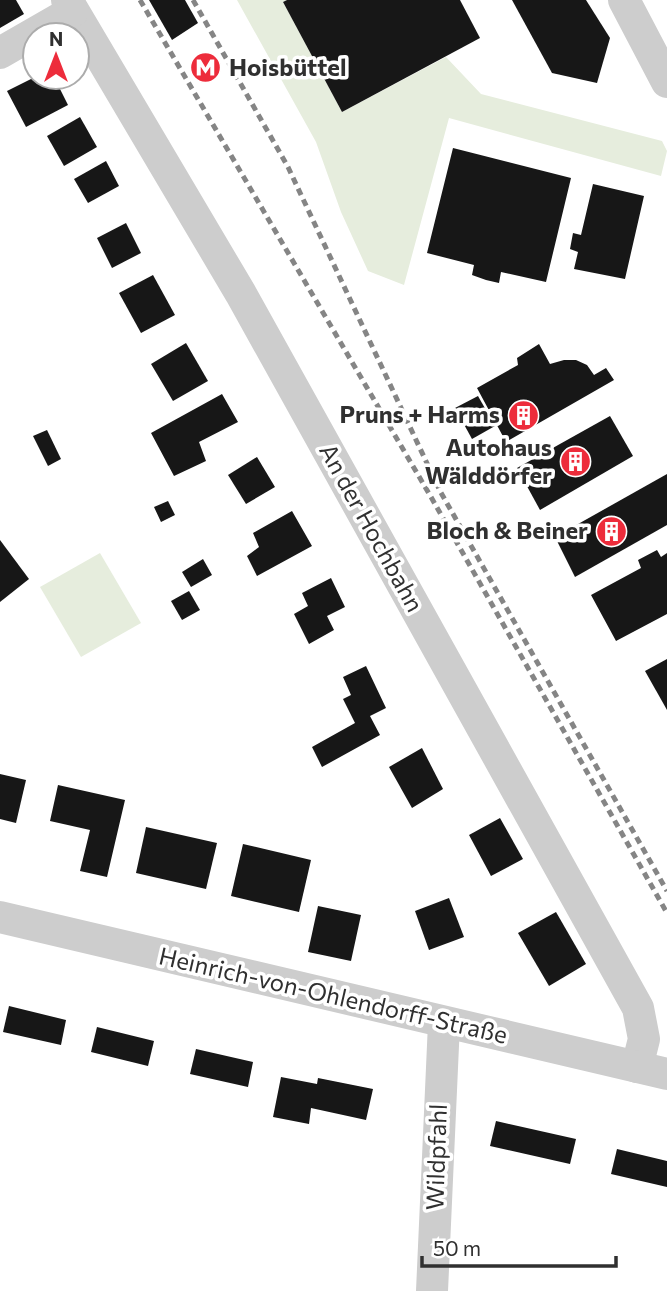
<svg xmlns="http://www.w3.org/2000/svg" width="667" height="1291" viewBox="0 0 667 1291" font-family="Commissioner,sans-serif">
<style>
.green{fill:#e6eddd}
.building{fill:#171717}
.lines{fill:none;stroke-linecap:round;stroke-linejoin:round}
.minor{stroke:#cdcdcd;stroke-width:32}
.rail{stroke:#858585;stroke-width:5;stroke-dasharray:7 5;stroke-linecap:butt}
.labels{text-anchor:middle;stroke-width:7;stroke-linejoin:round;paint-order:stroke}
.poi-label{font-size:24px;font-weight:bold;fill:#303030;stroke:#fff;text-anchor:end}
.street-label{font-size:24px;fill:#303030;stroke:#fff}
</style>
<rect width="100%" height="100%" fill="#fff"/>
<g class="green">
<path d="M237,0H287L283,2L342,112L446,57L481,94L662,141L667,151L661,176L449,118L404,285L368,271L341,212L316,142Z"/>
<path d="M100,553L141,623L81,657L40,587Z"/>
</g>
<g class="building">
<path d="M0,0H16L24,14L0,28Z"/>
<path d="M149,0H185L198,23L172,40Z"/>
<path d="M287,0H460L480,38L342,112L283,2Z"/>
<path d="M512,0H586L610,38L597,83L552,73Z"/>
<path d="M35,77H54L68,105L26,127L7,91Z"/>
<path d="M80,117L97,147L64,166L47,136Z"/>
<path d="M453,148L571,178L546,282L501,272L499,283L486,280L472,275L474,265L427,253Z"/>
<path d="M106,161L119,186L88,203L74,179Z"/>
<path d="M593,184L644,196L625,279L574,269L578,252L570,249L573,233L581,235Z"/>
<path d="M126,223L141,253L112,268L97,238Z"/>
<path d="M153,275L175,315L141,333L119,293Z"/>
<path d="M186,343L208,381L173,401L151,364Z"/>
<path d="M539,344L550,364L564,360H576L587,365L594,375L606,368L614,380L506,442L477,388L518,365L517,358Z"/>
<path d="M222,394L238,422L199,442L206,461L174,476L151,433Z"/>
<path d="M478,396L495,426L472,439L455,408Z"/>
<path d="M610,416L633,456L540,510L517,468Z"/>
<path d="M47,430L61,459L48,466L33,436Z"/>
<path d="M257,457L275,487L246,504L228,475Z"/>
<path d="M667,474V525L575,577L555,537Z"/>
<path d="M168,501L175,515L161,522L154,507Z"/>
<path d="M292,511L312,546L257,576L247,556L259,547L253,533Z"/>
<path d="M0,540L29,579L0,602Z"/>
<path d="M657,550L661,557L667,553V614L616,641L591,595L641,568L638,560Z"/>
<path d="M203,559L212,575L191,587L182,572Z"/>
<path d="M331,578L345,607L327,616L334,630L309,644L294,614L308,606L302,593Z"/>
<path d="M189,591L200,610L182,620L171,601Z"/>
<path d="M667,659V710L645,671Z"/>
<path d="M366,666L386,708L370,716L380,735L322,767L312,747L355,723L343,699L351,695L343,677Z"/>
<path d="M422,748L443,789L412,808L389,767Z"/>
<path d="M0,774L26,780L16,823L0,819Z"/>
<path d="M58,785L125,800L107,877L80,871L90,830L50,821Z"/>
<path d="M500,818L523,859L491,876L469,835Z"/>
<path d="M146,827L217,843L206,889L136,873Z"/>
<path d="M243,844L311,860L299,912L231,896Z"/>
<path d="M449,898L464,937L429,950L415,911Z"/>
<path d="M318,906L361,915L351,961L308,952Z"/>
<path d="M556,912L586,964L549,986L518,933Z"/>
<path d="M9,1006L66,1020L61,1045L3,1032Z"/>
<path d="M97,1027L154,1041L148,1066L91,1052Z"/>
<path d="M196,1049L253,1062L248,1087L190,1074Z"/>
<path d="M281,1077L317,1084L318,1078L373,1089L366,1120L311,1108L309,1124L273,1117Z"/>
<path d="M496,1121L576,1139L570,1164L490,1146Z"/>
<path d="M617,1149L667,1161V1187L611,1174Z"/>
</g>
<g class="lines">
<g class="minor">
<path d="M67,0L241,294L638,1008L644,1039L637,1067"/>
<path d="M624,0L667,82"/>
<path d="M0,53L73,11"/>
<path d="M0,917L667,1074"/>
<path d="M432,1291L444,1023"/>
</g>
<g class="rail">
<path d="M140,0L431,497L667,913"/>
<path d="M193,0L288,167L440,491L667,891"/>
</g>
</g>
<defs>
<symbol id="metro-disc" viewBox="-11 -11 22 22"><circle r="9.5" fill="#ed2c3b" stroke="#fff"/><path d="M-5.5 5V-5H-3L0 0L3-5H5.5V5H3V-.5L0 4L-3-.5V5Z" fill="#fff"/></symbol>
<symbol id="building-disc" viewBox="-11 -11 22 22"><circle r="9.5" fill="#ed2c3b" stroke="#fff"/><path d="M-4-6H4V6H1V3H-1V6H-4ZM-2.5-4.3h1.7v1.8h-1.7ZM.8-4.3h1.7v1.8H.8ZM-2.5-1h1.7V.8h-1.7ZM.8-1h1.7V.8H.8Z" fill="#fff"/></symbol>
</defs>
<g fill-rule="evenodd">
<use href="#metro-disc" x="188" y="50" width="35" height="35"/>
<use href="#building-disc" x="506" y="398" width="35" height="35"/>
<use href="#building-disc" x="558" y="444" width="35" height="35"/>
<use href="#building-disc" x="594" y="514" width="35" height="35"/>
</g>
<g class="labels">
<g class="poi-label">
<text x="229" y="76" text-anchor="start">Hoisbüttel</text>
<text x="500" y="423">Pruns + Harms</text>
<text x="552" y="456">Autohaus<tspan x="552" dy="28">Wälddörfer</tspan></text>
<text x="588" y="539">Bloch &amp; Beiner</text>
</g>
<g class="street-label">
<text transform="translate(371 528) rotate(61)" y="8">An der Hochbahn</text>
<text transform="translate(333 996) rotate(13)" y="8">Heinrich-von-Ohlendorff-Straße</text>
<text transform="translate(437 1157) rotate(-88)" y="8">Wildpfahl</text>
</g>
</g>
<g transform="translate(56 56)"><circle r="33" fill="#ffffff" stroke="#acacac" stroke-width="2"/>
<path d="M0-5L12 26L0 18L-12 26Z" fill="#ed2c3b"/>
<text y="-10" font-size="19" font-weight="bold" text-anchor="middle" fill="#303030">N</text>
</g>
<path d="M422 1256v10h194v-10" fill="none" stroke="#303030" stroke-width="3.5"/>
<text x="433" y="1256" font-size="21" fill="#303030" stroke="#ffffff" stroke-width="5" paint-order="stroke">50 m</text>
</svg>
